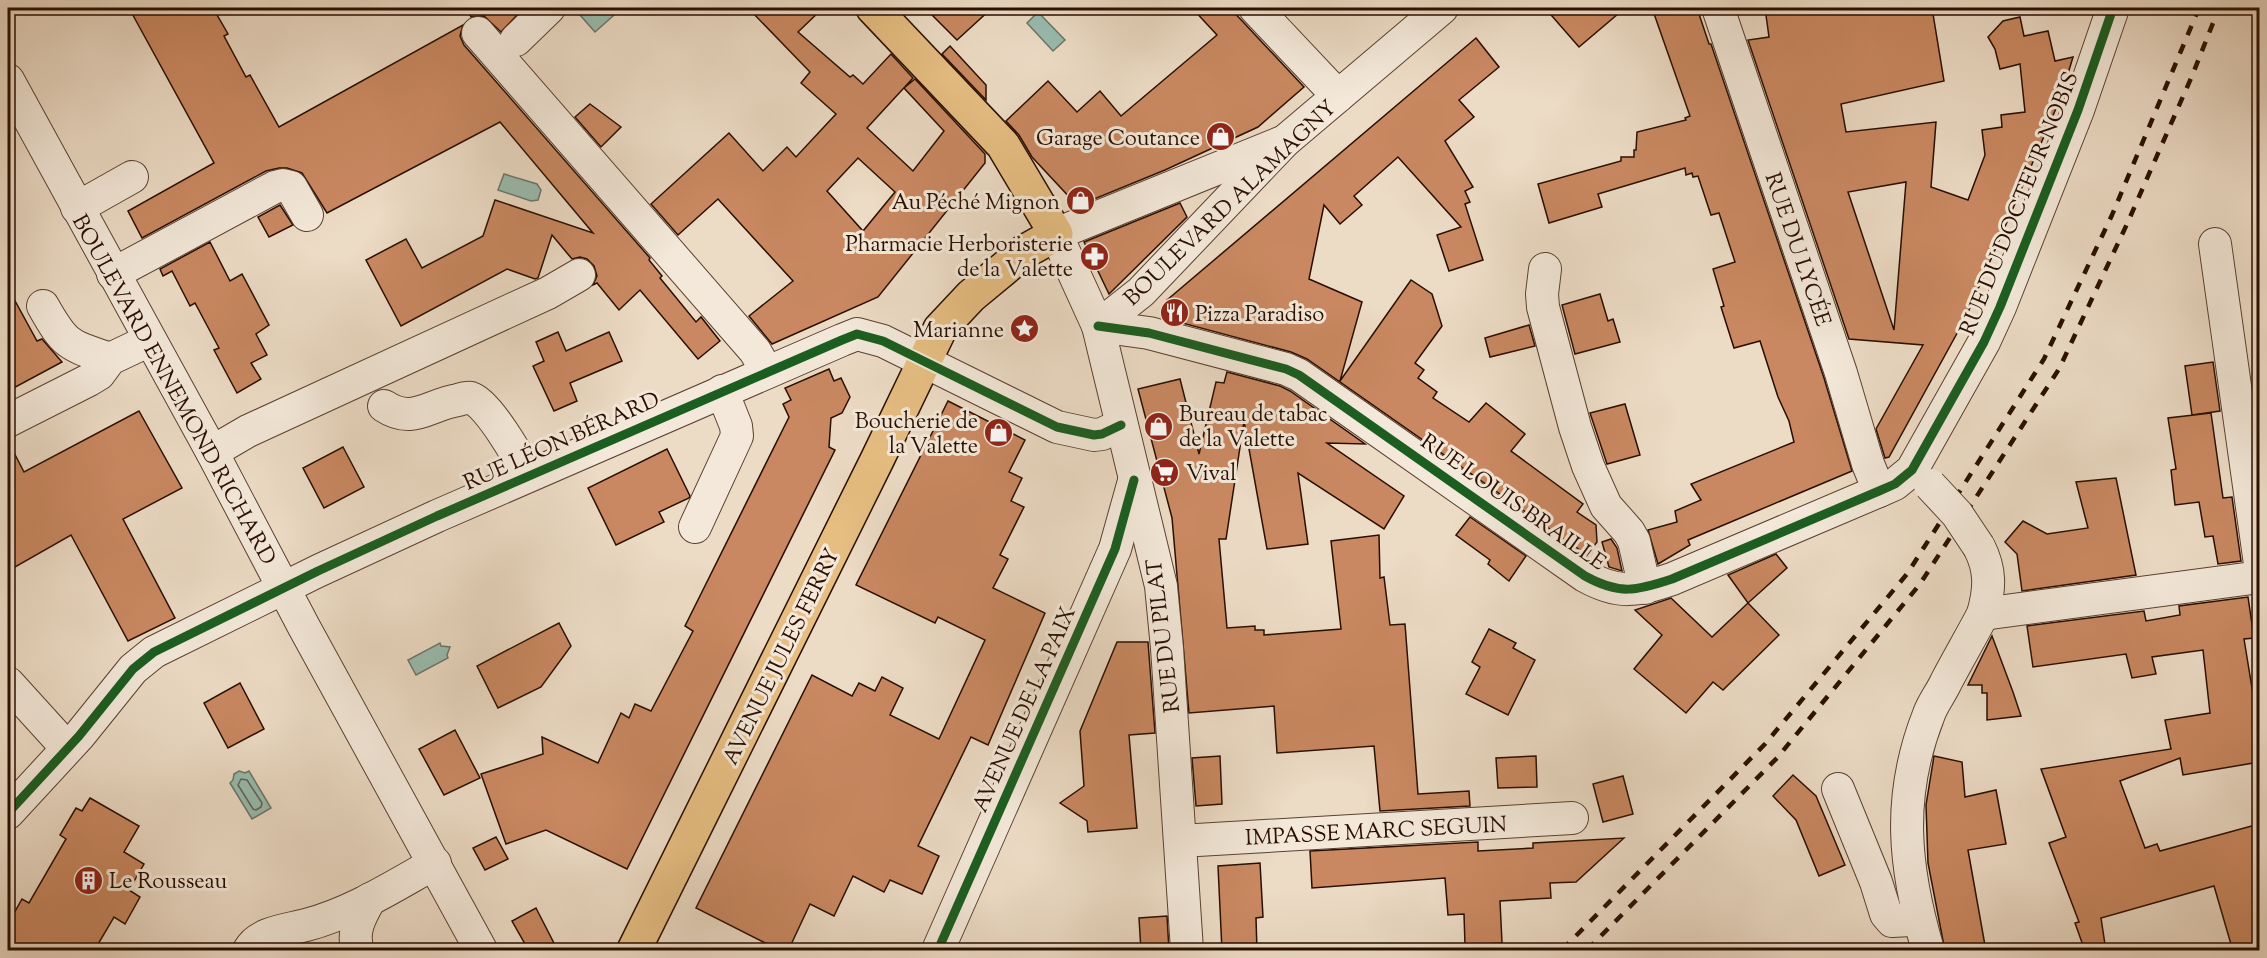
<svg xmlns="http://www.w3.org/2000/svg" width="2267" height="958" viewBox="0 0 2267 958" font-family="'Sorts Mill Goudy',serif">
<style>
.water{fill:#99bcaf;stroke:#6c7669;stroke-width:1.5}
.lines{fill:none;stroke-linecap:round;stroke-linejoin:round}
.shore{stroke:#616558;stroke-width:1.5}
.building{fill:#c98861;stroke:#290e00;stroke-width:1.5;fill-rule:evenodd}
.minor-casing{stroke:#5a4131;stroke-width:34}
.major-casing{stroke:#290e00;stroke-width:36}
.minor{stroke:#f3e8d9;stroke-width:32}
.major{stroke:#e6be82;stroke-width:33}
.rail{stroke:#290e00;stroke-width:4.5;stroke-dasharray:10 10;stroke-linecap:butt}
.minor-bridge-casing{stroke:#5a4131;stroke-width:34;stroke-linecap:butt}
.minor-bridge{stroke:#f3e8d9;stroke-width:32}
.cycleway-casing{stroke:#f3e8d9;stroke-width:13}
.cycleway{stroke:#1b5e20;stroke-width:9}
.labels{text-anchor:middle;stroke-width:6;stroke-linejoin:round;paint-order:stroke}
.poi-label{font-size:22px;fill:#290e00;stroke:#f3e8d9;text-anchor:end}
.street-label{font-size:22px;fill:#290e00;stroke:#f3e8d9}
</style>
<rect width="100%" height="100%" fill="#ecdbc5"/>
<filter id="stains"><feTurbulence type="fractalNoise" baseFrequency=".00333" numOctaves="4"/><feColorMatrix values="0 0 0 0 .2 0 0 0 0 .09 0 0 0 0 .02 0 0 0 .5 -.17"/></filter>
<radialGradient id="worn" r=".72"><stop offset=".6" stop-color="#630" stop-opacity="0"/><stop offset="1" stop-color="#630" stop-opacity=".3"/></radialGradient>
<g class="water">
<path d="M588,8H622L595,32L580,15Z"/>
<path d="M1038,12L1065,40L1053,51L1027,23Z"/>
<path d="M504,174L537,184L541,190L538,200L531,201L498,190Z"/>
<path d="M440,643L441,646L450,647L447,655L448,658L416,675L408,660Z"/>
<path d="M239,771L245,773L249,771L271,808L252,819L230,783L233,780L234,774Z"/>
</g>
<g class="lines">
<path class="shore" d="M241,779L247,780L262,803L261,807L256,810L253,809L238,785Z"/>
</g>
<g class="building">
<path d="M129,8H213L228,34L224,36L246,77L250,75L279,127L463,25L460,36L464,45L650,258L649,260L662,276L660,278L696,322L701,317L720,341L698,359L640,290L619,310L597,283L593,285L597,276L594,266L587,259L580,257L572,259L552,235L538,278L535,279L507,269L401,326L366,260L406,239L422,268L483,236L495,200L593,233L500,122L327,213L302,173L287,168H279L266,171L142,238L128,211L214,163Z"/>
<path d="M466,8H524L501,32L484,16L471,17Z"/>
<path d="M748,8H823L798,32L850,77L853,75L863,84L891,54L913,78L867,128L913,171L944,131L904,88L915,79L985,154V163L878,297L772,344L749,316L793,281L718,199L678,235L651,204L729,133L763,171L787,147L796,157L836,114L801,83L810,72ZM858,158L895,192L863,231L827,191Z"/>
<path d="M925,8H992L957,40Z"/>
<path d="M1192,8H1230L1304,87L1258,127L1165,170L1082,204L1074,202L1032,157L1019,135L1006,121L1048,81L1077,112L1100,91L1121,116L1217,35Z"/>
<path d="M1545,8H1625L1579,47Z"/>
<path d="M1652,8H1697L1709,44H1711L1824,378L1852,471L1688,540L1690,545L1658,564L1648,530L1677,522L1675,511L1701,500L1691,484L1794,442L1789,421L1778,397L1760,341L1734,348L1721,307L1724,306L1713,269L1735,262L1719,213L1711,215L1698,176L1693,177L1692,173L1686,175L1685,168L1598,194L1602,207L1549,223L1538,184L1621,161V157H1634V150H1636L1637,132L1686,120L1685,118L1690,116Z"/>
<path d="M1765,8H1932L1944,81L1841,104L1846,132L1936,122L1931,187L1968,200L1985,155L1982,130L2002,127L2001,115L2025,112L2020,64L2000,69L1995,49L1988,37L2003,21L2020,17L2024,36L2048,31L2055,61L2073,57L2061,97L1966,317L1889,457L1885,458L1876,429L1923,345L1849,339L1748,40L1769,37ZM1906,182L1894,330L1848,192Z"/>
<path d="M1476,38L1499,67L1459,100L1474,117L1445,141L1473,187L1465,191L1470,202L1465,204L1483,260L1449,271L1437,235L1461,227L1398,157L1354,196L1362,205L1340,224L1324,205L1309,279L1362,302L1340,381L1411,280L1432,294L1442,326L1415,363L1424,370L1418,378L1437,392L1433,398L1469,422L1486,403L1525,434L1511,451L1583,504L1577,512L1596,525L1597,542L1587,555L1307,359L1291,352L1171,320L1167,300Z"/>
<path d="M950,46L986,85V100L942,54Z"/>
<path d="M590,104L621,127L601,147L575,117Z"/>
<path d="M1180,203L1187,217L1109,294L1084,242Z"/>
<path d="M280,205L293,225L269,237L258,217Z"/>
<path d="M210,242L230,281L242,274L269,325L256,334L267,355L251,363L261,379L237,393L214,350L219,348L195,303L190,306L172,271L163,276L160,269Z"/>
<path d="M8,288L37,341L42,339L62,362L8,391Z"/>
<path d="M1600,294L1608,321L1613,319L1620,342L1575,354L1562,305Z"/>
<path d="M1529,325L1535,346L1490,357L1485,338Z"/>
<path d="M558,332L566,351L609,332L622,361L570,383L577,401L554,411L533,366L544,361L536,342Z"/>
<path d="M2213,362L2220,411L2192,415L2185,366Z"/>
<path d="M829,369L834,381L841,378L850,397L842,413L831,418L829,447L835,450L627,869L546,830L506,844L481,774L543,754L542,737L598,763L621,713L629,718L635,704L651,711L693,631L685,626L789,417L783,404L791,400L785,388Z"/>
<path d="M1227,372L1280,386L1290,391L1365,444L1327,443L1404,496L1384,529L1298,473L1308,544L1267,549L1244,421L1226,539H1219L1227,628L1255,626V630H1264V635L1341,629L1331,541L1379,535L1380,578L1384,577L1390,625L1405,624L1418,794L1469,791L1470,806L1380,811L1374,746L1277,753L1274,706L1189,713L1172,518L1138,389L1180,379L1199,454L1216,382L1224,383Z"/>
<path d="M948,401L1025,440L1009,472L1022,478L1011,501L1024,507L1000,555L1008,559L993,588L1045,613L988,745L971,737L918,846L939,856L922,894L890,880L884,892L853,876L834,916L810,904L788,951H781L696,908L812,675L852,696L859,683L875,691L882,677L903,688L890,715L939,739L985,640L938,617L935,623L856,585Z"/>
<path d="M1625,404L1640,455L1607,464L1590,413Z"/>
<path d="M139,411L182,488L123,519L175,618L128,641L71,535L8,571V441L24,472Z"/>
<path d="M2211,413L2223,498L2232,497L2241,561L2218,564L2213,536L2205,537L2199,502L2175,505L2171,470L2176,469L2168,418Z"/>
<path d="M343,447L364,487L324,508L303,468Z"/>
<path d="M667,449L690,496L689,498L659,512L664,522L616,545L588,488Z"/>
<path d="M2116,478L2136,575L2022,591L2017,554L2005,542L2023,521L2047,534L2088,528L2076,482Z"/>
<path d="M1470,517L1526,556L1509,581L1488,564L1490,560L1456,535Z"/>
<path d="M1611,539L1617,548L1622,571L1609,567L1602,542Z"/>
<path d="M1776,554L1787,568L1748,603L1728,575Z"/>
<path d="M2248,597L2254,638L2244,639L2259,731V762L2183,775L2180,758L2120,781L2145,848L2157,844L2160,851L2259,824V951H2233L2214,886L2101,918L2106,951H2085L2075,923L2079,922L2049,843L2066,837L2041,769L2171,749L2165,720L2210,713L2203,650L2152,657L2156,674L2132,678L2126,654L2033,667L2027,626L2144,611L2146,621L2180,615L2179,606Z"/>
<path d="M1671,598L1712,637L1748,603L1779,635L1723,690L1713,682L1686,713L1634,669L1662,635L1635,610Z"/>
<path d="M559,623L571,646L541,687L498,708L477,666Z"/>
<path d="M1489,629L1516,643L1513,648L1535,660L1508,715L1466,694L1480,667L1472,662Z"/>
<path d="M1992,636L2013,692L2021,716L1987,720V693H1982V685H1968Z"/>
<path d="M1117,642H1148L1155,733L1129,735L1137,828L1088,832L1087,821L1060,803L1084,786L1080,731Z"/>
<path d="M240,683L264,729L228,748L204,703Z"/>
<path d="M455,730L480,778L444,795L419,749Z"/>
<path d="M1220,756L1222,804L1196,806L1192,758Z"/>
<path d="M1536,756L1537,787L1498,788L1496,758Z"/>
<path d="M1934,756L1962,762L1965,797L1996,790L2006,844L1968,850L1986,951H1945L1928,863L1926,805Z"/>
<path d="M1793,775L1816,796L1845,865L1819,876L1796,820L1773,796Z"/>
<path d="M1623,776L1633,814L1603,822L1593,784Z"/>
<path d="M90,798L139,826L124,852L144,864L129,890L140,897L125,924L114,917L94,951H23L8,942V924L22,899L29,903L66,839L60,835L76,808L82,811Z"/>
<path d="M496,837L508,859L485,870L473,848Z"/>
<path d="M1624,838L1576,882L1550,883L1551,898L1500,901L1502,943L1465,945L1464,914L1448,915L1445,878L1312,888L1310,851L1478,842V851L1533,848V843Z"/>
<path d="M1260,863L1263,917L1256,918L1257,951H1222L1218,866Z"/>
<path d="M536,908L558,951H529L512,921Z"/>
<path d="M1167,916L1169,951H1141L1139,918Z"/>
</g>
<g class="lines">
<defs>
<g id="minor">
<path d="M1255,8L1338,96"/>
<path d="M1718,8L1841,373L1868,464L1879,491"/>
<path d="M478,33L755,351L767,372"/>
<path d="M516,40L549,8"/>
<path d="M8,80L212,452L304,627L481,950"/>
<path d="M77,208L132,177"/>
<path d="M2215,244L2260,564"/>
<path d="M1545,269L1542,294L1543,307L1575,427L1588,466L1606,506L1629,532L1634,541L1645,588"/>
<path d="M113,274L275,187L283,185L291,187L307,215"/>
<path d="M43,306C65,345 68,345 110,359"/>
<path d="M1098,326L1149,333L1286,369L1299,375L1585,576C1619,595 1636,591 1672,579L1879,491L1895,484L1912,470L1984,342L2000,307L2078,110L2113,8"/>
<path d="M1098,326L1141,292L1285,141L1442,8"/>
<path d="M384,406C413,425 428,405 458,400C461,399 468,397 471,398C488,403 521,460 527,476"/>
<path d="M8,421L89,380L99,374L110,359L150,340"/>
<path d="M212,452L248,431L548,293L579,275"/>
<path d="M695,527L737,436L736,426L722,391"/>
<path d="M1983,614L2260,577"/>
<path d="M8,683L67,748"/>
<path d="M1838,789L1876,882L1886,914L1892,921L1911,920L1918,917"/>
<path d="M8,813L79,736L133,669L154,652L318,571L437,516L842,340L857,334L883,341L1057,427L1094,435L1102,434L1121,425"/>
<path d="M1180,841L1572,818"/>
<path d="M249,950C259,932 287,930 306,925C352,913 394,886 435,863"/>
<path d="M358,950C351,932 361,915 370,899"/>
<path d="M938,950L1115,549L1134,481"/>
<path d="M1187,950L1167,648L1161,586L1098,326L1056,234L1285,141"/>
<path d="M1928,950C1904,868 1896,797 1929,714C1933,703 1941,693 1946,682C1958,659 1971,637 1983,614C1990,589 1991,570 1979,547"/>
</g>
<path id="major" d="M634,950L877,460L940,329L971,296L1024,252L1056,234L1003,145L873,8"/>
</defs>
<use href="#minor" class="minor-casing"/>
<use href="#major" class="major-casing"/>
<use href="#minor" class="minor"/>
<use href="#major" class="major"/>
<g class="rail">
<path d="M1562,950L1765,744L1907,574L2044,359L2112,215L2199,8"/>
<path d="M1587,950L1777,758L1920,584L2059,369L2127,224L2192,76L2219,8"/>
</g>
<defs>
<path id="minor-bridge" d="M1930,485L1957,514L1979,547"/>
</defs>
<use href="#minor-bridge" class="minor-bridge-casing"/>
<use href="#minor-bridge" class="minor-bridge"/>
<defs>
<g id="cycleway">
<path d="M1098,326L1149,333L1286,369L1299,375L1585,576C1619,595 1636,591 1672,579L1879,491L1895,484L1912,470L1984,342L2000,307L2078,110L2113,8"/>
<path d="M8,813L79,736L133,669L154,652L318,571L437,516L842,340L857,334L883,341L1057,427L1094,435L1102,434L1121,425"/>
<path d="M938,950L1115,549L1134,480"/>
</g>
</defs>
<use href="#cycleway" class="cycleway-casing"/>
<use href="#cycleway" class="cycleway"/>
</g>
<defs>
<symbol id="shop-disc" viewBox="-11 -11 22 22"><circle r="9.5" fill="#8f2418" stroke="#f3e8d9"/><path d="M-5-2.5h2.3a2.7 3.5 0 0 1 5.4 0H5L5.5 6h-11ZM-1.5-2.5h3a1.5 2.3 0 0 0-3 0Z" fill="#fff"/></symbol>
<symbol id="pharmacy-disc" viewBox="-11 -11 22 22"><circle r="9.5" fill="#8f2418" stroke="#f3e8d9"/><path d="M-2-6h4v4h4v4h-4v4h-4v-4h-4v-4h4Z" fill="#fff"/></symbol>
<symbol id="restaurant-disc" viewBox="-11 -11 22 22"><circle r="9.5" fill="#8f2418" stroke="#f3e8d9"/><path d="M-5-6h1v4h1v-4h1v4h1v-4h1v5L-1.5 .5V6h-2V.5L-5-1ZM5-6V6H3V1.5H1.5Q1.5-4 5-6Z" fill="#fff"/></symbol>
<symbol id="sight-disc" viewBox="-11 -11 22 22"><circle r="9.5" fill="#8f2418" stroke="#f3e8d9"/><path d="M0-6L1.8-2.2L6-1.7L2.9 1.2L3.7 5.4L0 3.3L-3.7 5.4L-2.9 1.2L-6-1.7L-1.8-2.2Z" fill="#fff"/></symbol>
<symbol id="supermarket-disc" viewBox="-11 -11 22 22"><circle r="9.5" fill="#8f2418" stroke="#f3e8d9"/><path d="M-6-5.5h2.5l.6 2H6L4.5 2H-2.5L-4.4-4H-6ZM-1.5 3.2a1.3 1.3 0 1 0 .1 0ZM3 3.2a1.3 1.3 0 1 0 .1 0Z" fill="#fff"/></symbol>
<symbol id="building-disc" viewBox="-11 -11 22 22"><circle r="9.5" fill="#8f2418" stroke="#f3e8d9"/><path d="M-4-6H4V6H1V3H-1V6H-4ZM-2.5-4.3h1.7v1.8h-1.7ZM.8-4.3h1.7v1.8H.8ZM-2.5-1h1.7V.8h-1.7ZM.8-1h1.7V.8H.8Z" fill="#fff"/></symbol>
</defs>
<g fill-rule="evenodd">
<use href="#shop-disc" x="1204" y="120" width="33" height="33"/>
<use href="#shop-disc" x="1064" y="184" width="33" height="33"/>
<use href="#pharmacy-disc" x="1078" y="240" width="33" height="33"/>
<use href="#restaurant-disc" x="1158" y="296" width="33" height="33"/>
<use href="#sight-disc" x="1008" y="312" width="33" height="33"/>
<use href="#shop-disc" x="1142" y="410" width="33" height="33"/>
<use href="#shop-disc" x="982" y="416" width="33" height="33"/>
<use href="#supermarket-disc" x="1148" y="456" width="33" height="33"/>
<use href="#building-disc" x="72" y="864" width="33" height="33"/>
</g>
<g class="labels">
<g class="poi-label">
<text x="1200" y="145">Garage Coutance</text>
<text x="1060" y="209">Au Péché Mignon</text>
<text x="1073" y="251">Pharmacie Herboristerie<tspan x="1073" dy="25">de la Valette</tspan></text>
<text x="1195" y="321" text-anchor="start">Pizza Paradiso</text>
<text x="1004" y="337">Marianne</text>
<text x="1179" y="421" text-anchor="start">Bureau de tabac<tspan x="1179" dy="25">de la Valette</tspan></text>
<text x="978" y="428">Boucherie de<tspan x="978" dy="25">la Valette</tspan></text>
<text x="1186" y="480" text-anchor="start">Vival</text>
<text x="109" y="888" text-anchor="start">Le Rousseau</text>
</g>
<g class="street-label">
<text transform="translate(1229 202) rotate(-44)" y="8">BOULEVARD ALAMAGNY</text>
<text transform="translate(2018 203) rotate(-68)" y="8">RUE DU DOCTEUR NOBIS</text>
<text transform="translate(1799 249) rotate(71)" y="8">RUE DU LYCÉE</text>
<text transform="translate(175 389) rotate(61)" y="8">BOULEVARD ENNEMOND RICHARD</text>
<text transform="translate(561 440) rotate(-24)" y="8">RUE LÉON BÉRARD</text>
<text transform="translate(1514 501) rotate(35)" y="8">RUE LOUIS BRAILLE</text>
<text transform="translate(1162 636) rotate(-97)" y="8">RUE DU PILAT</text>
<text transform="translate(780 656) rotate(-64)" y="8">AVENUE JULES FERRY</text>
<text transform="translate(1023 709) rotate(-66)" y="8">AVENUE DE LA PAIX</text>
<text transform="translate(1376 830) rotate(-3)" y="8">IMPASSE MARC SEGUIN</text>
</g>
</g>
<rect width="2267" height="958" fill="none" stroke="#ecdbc5" stroke-width="30"/>
<rect x="9" y="9" width="2249" height="940" fill="none" stroke="#290e00" stroke-width="3"/>
<rect x="15" y="15" width="2237" height="928" fill="none" stroke="#290e00" stroke-width="1.5"/>
<rect width="100%" height="100%" filter="url(#stains)"/>
<rect width="100%" height="100%" fill="url(#worn)"/>
</svg>
